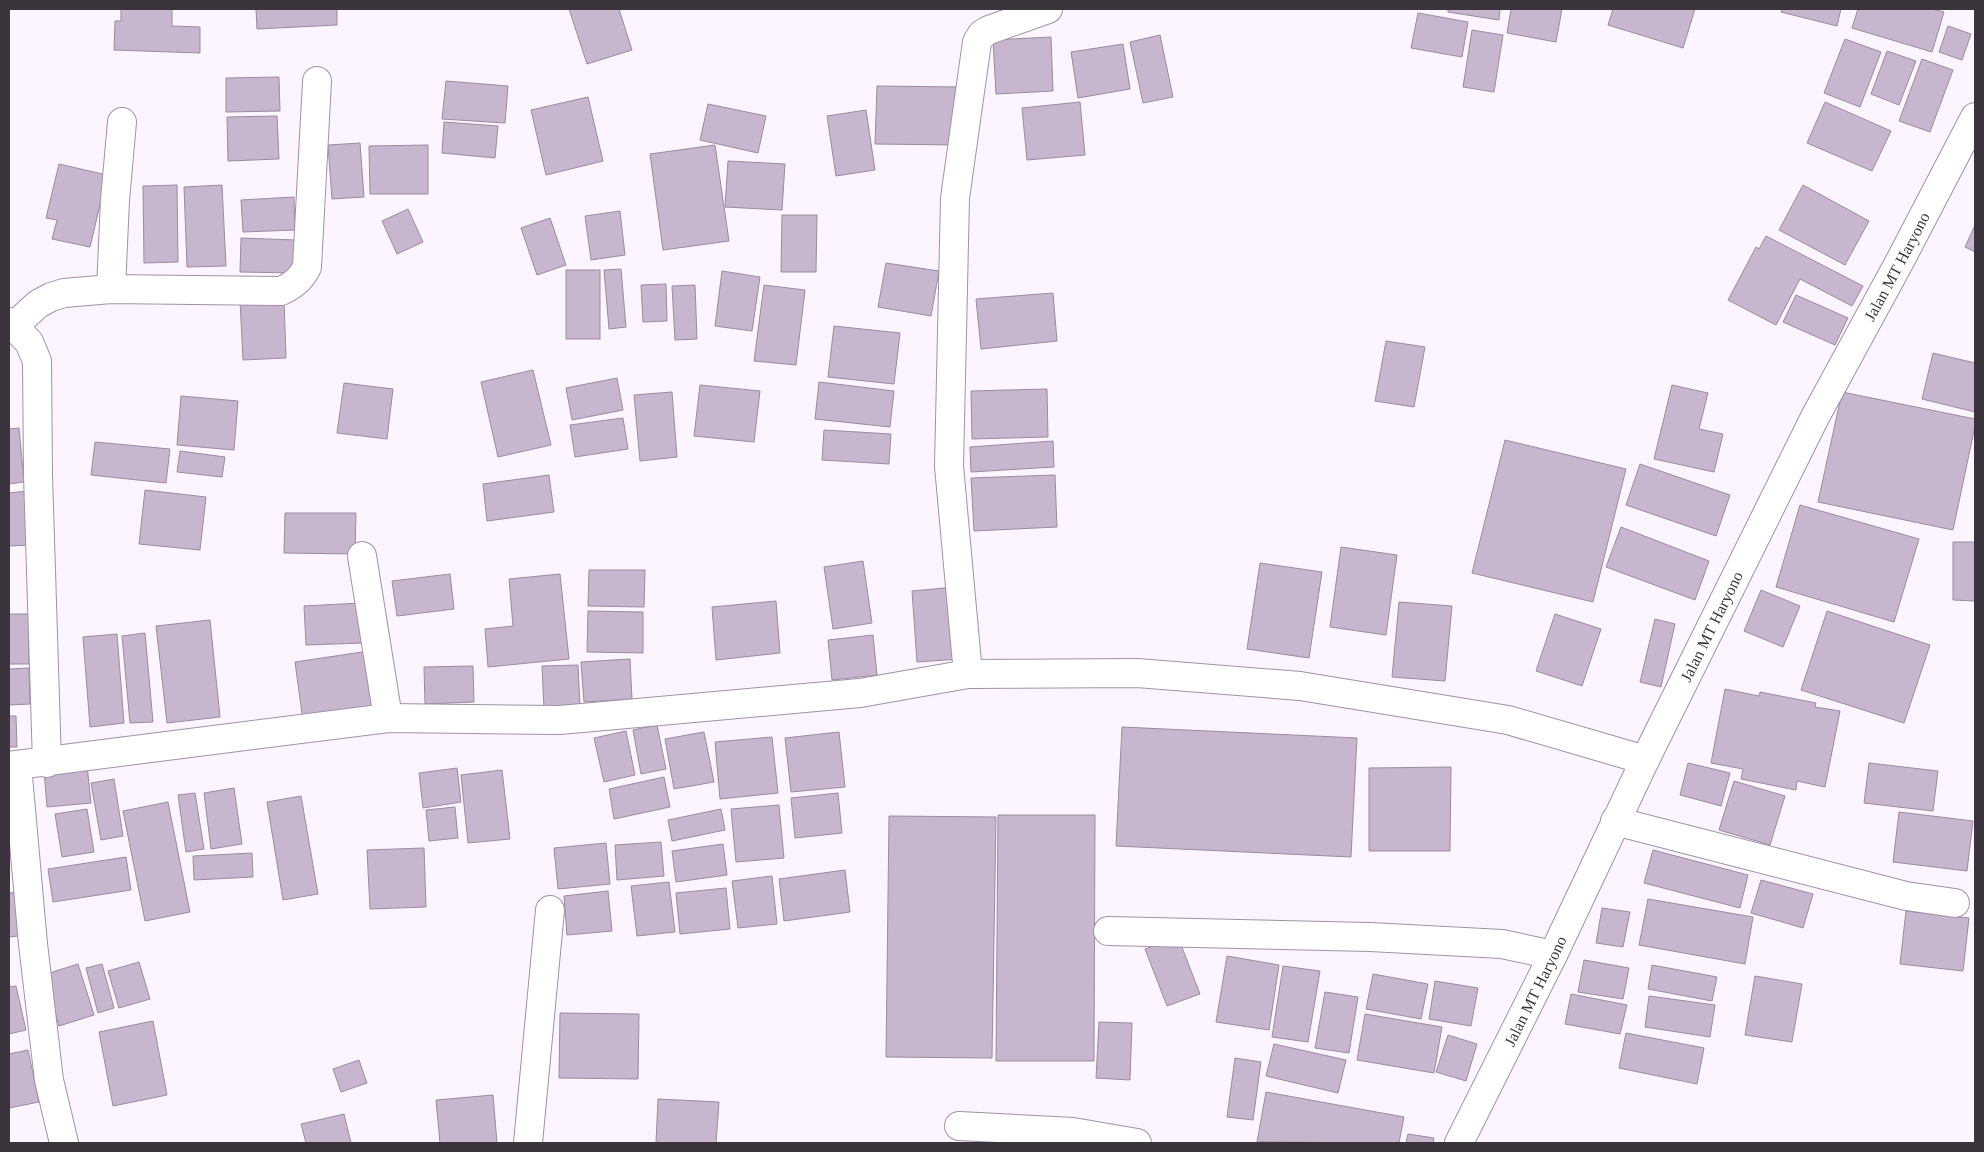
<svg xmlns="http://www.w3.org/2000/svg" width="1984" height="1152" viewBox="0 0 1984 1152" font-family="Georgia,serif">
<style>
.building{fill:#c7b6cd;stroke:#9b8ba0}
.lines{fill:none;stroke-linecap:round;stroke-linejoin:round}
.minor-casing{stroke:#a291a7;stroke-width:30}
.major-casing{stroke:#a291a7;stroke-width:30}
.minor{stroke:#fff;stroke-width:28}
.major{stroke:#fff;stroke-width:28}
.labels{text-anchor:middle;stroke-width:4;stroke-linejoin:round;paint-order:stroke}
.street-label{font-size:16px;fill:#3b343d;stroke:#fff}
</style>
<rect width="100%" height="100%" fill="#fcf4fe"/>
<g class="building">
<path d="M121,9H172V26L200,27V53L114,50L115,21H121Z"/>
<path d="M256,9H337V25L257,29Z"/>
<path d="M569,9H619L632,50L587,64Z"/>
<path d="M1448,9H1500L1499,20L1448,12Z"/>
<path d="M1511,9H1562L1556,42L1507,33Z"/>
<path d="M1613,9H1695L1683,48L1608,25Z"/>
<path d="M1782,9H1841L1837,26L1781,12Z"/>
<path d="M1858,9H1932L1944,12L1932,52L1852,28Z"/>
<path d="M1418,13L1468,22L1462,57L1411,48Z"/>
<path d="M1948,26L1971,34L1962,60L1939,52Z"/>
<path d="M1472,30L1503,35L1494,92L1463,87Z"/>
<path d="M1160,35L1173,97L1143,103L1130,42Z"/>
<path d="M1051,37L1053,91L996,94L993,40Z"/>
<path d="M1845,39L1881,52L1860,107L1824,93Z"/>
<path d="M1123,44L1130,89L1078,98L1071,52Z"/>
<path d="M1887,51L1916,61L1899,105L1871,94Z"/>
<path d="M1922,59L1953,70L1930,132L1899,121Z"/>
<path d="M279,77L280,111L226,112V78Z"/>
<path d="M446,81L508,86L505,123L442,119Z"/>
<path d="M877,86L959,87L958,145L875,144Z"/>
<path d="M588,97L603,161L546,175L531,110Z"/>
<path d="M1080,102L1085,155L1027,160L1022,108Z"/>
<path d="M1825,102L1891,131L1872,171L1807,143Z"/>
<path d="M708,104L766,116L758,153L700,140Z"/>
<path d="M866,110L875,170L836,176L827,116Z"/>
<path d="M277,116L279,159L228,161L227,117Z"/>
<path d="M444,122L498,126L495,158L442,153Z"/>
<path d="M360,143L364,197L332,199L328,145Z"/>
<path d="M428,145V194H370L369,146Z"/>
<path d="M715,145L729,241L663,250L650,154Z"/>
<path d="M728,161L785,164L782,210L725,207Z"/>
<path d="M59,164L107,175L90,247L52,239L57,220L46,218Z"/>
<path d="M177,185L178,262L144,263L143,186Z"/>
<path d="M222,185L226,266L187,267L184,187Z"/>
<path d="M1803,185L1869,221L1845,265L1779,230Z"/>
<path d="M294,197L295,230L243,232L241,200Z"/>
<path d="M408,209L423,242L397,254L382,221Z"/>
<path d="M620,211L625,255L591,260L585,216Z"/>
<path d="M782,215H817L816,272H781Z"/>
<path d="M550,218L566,265L537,275L521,228Z"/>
<path d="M1975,225V252L1965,247Z"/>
<path d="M1766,236L1863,286L1852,306L1800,279L1776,325L1728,300L1756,247L1759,249Z"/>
<path d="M241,238L296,240L294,273L240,272Z"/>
<path d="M886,263L939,271L931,316L878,307Z"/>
<path d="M621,269L626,327L609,329L604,270Z"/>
<rect x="566" y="270" width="34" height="69"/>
<path d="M722,271L760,277L752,331L715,326Z"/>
<path d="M666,284L667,321L643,322L641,285Z"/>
<path d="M695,285L697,339L675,340L672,286Z"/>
<path d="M764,285L805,290L796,365L754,361Z"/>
<path d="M1053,293L1057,341L981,349L976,299Z"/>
<path d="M1796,295L1848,318L1835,345L1783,322Z"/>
<path d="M284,299L286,358L243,360L240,300Z"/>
<path d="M834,326L900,333L894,384L828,377Z"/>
<path d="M1386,341L1425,347L1414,407L1375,401Z"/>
<path d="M1933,353L1975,363V412L1922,399Z"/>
<path d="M533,370L551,445L498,457L481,382Z"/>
<path d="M617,378L623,410L572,420L566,388Z"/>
<path d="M819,382L894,391L890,427L815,419Z"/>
<path d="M344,383L393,389L387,439L337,433Z"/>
<path d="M700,385L760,391L754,442L694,436Z"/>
<path d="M1672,385L1708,393L1699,429L1723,434L1714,472L1654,459Z"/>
<path d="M1047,389L1048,437L972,439L971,391Z"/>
<path d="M672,392L677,457L640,461L634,395Z"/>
<path d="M1842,392L1975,419V426L1953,530L1818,502Z"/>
<path d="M181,396L238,401L234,450L177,445Z"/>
<path d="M623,418L628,449L575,457L570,425Z"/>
<path d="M19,428L24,482L9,484V429Z"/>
<path d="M824,430L891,434L889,464L822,460Z"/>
<path d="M1505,440L1626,469L1593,602L1472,573Z"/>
<path d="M1053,441L1054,467L971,472L970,447Z"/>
<path d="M95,442L170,449L166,483L91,475Z"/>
<path d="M180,451L225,457L222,477L177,472Z"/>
<path d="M1640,464L1730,495L1716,536L1626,505Z"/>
<path d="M549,475L554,512L487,521L483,484Z"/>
<path d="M1055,475L1057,527L974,531L971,478Z"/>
<path d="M145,490L206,497L200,550L139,544Z"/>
<path d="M27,491L31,545L9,546V493Z"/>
<path d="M1800,505L1919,539L1894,622L1776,587Z"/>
<path d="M285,513H356L355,554L284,553Z"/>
<path d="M1621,527L1709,561L1695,600L1606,567Z"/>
<path d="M1953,542H1975V601L1953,600Z"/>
<path d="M1341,547L1397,555L1386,635L1330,627Z"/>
<path d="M863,561L872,623L833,629L824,567Z"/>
<path d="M1260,563L1322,572L1309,658L1247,649Z"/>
<path d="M589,570H645L644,607L588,606Z"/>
<path d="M450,574L454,609L397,616L392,581Z"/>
<path d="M560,574L569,659L488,667L485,629L513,626L509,579Z"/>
<path d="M955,587L960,659L917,662L912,591Z"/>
<path d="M1761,590L1800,606L1783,647L1744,631Z"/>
<path d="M776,601L780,653L716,660L712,607Z"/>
<path d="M1399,602L1452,606L1445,681L1392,677Z"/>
<path d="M361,603L363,643L306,645L304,606Z"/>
<path d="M588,611L643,612V653L587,652Z"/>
<path d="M1827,611L1930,645L1904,723L1801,690Z"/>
<rect x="9" y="614" width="20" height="50"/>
<path d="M1555,614L1601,629L1582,686L1536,671Z"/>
<path d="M1655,619L1675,624L1661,687L1640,682Z"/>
<path d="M210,620L220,717L167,723L156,626Z"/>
<path d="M145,633L153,722L130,723L122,636Z"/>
<path d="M117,634L124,723L90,727L83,637Z"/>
<path d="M873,635L877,675L832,680L828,640Z"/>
<path d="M369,651L377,711L303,721L295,662Z"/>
<path d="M630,659L632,699L584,702L581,662Z"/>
<path d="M578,665L580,708L544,709L542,666Z"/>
<path d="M473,666L474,702L425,704L424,667Z"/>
<path d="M29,668L30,704L9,705V669Z"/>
<path d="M1725,689L1759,696L1760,692L1816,703L1815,707L1840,711L1825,787L1797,781L1796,790L1741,779L1743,769L1711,763Z"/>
<path d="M9,716H16L17,747H9Z"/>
<path d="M657,725L666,769L641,774L633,730Z"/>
<path d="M1122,727L1357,738L1351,857L1116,846Z"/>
<path d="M626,731L635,775L604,782L594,738Z"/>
<path d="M704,732L714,782L674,789L665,739Z"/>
<path d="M839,732L845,787L791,792L785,738Z"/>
<path d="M772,737L778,793L720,799L715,742Z"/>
<path d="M1688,763L1730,773L1721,806L1680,795Z"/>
<path d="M1869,763L1938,771L1933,811L1864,803Z"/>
<path d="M87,765L91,803L47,807L44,770Z"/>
<path d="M1451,767L1450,851H1369V768Z"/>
<path d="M457,768L461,802L423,808L419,773Z"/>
<path d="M502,770L510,839L468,843L461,775Z"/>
<path d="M664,777L670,807L614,819L609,789Z"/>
<path d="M114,779L123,836L101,840L91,783Z"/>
<path d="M1734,781L1785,796L1770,845L1719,830Z"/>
<path d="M234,788L242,844L211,849L204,793Z"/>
<path d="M195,793L204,849L186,852L178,795Z"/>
<path d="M838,793L842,833L795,838L791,798Z"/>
<path d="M301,796L318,894L283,900L267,802Z"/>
<path d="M168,802L190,912L145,921L123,811Z"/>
<path d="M779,805L784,858L736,862L731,809Z"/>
<path d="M455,807L458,838L429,841L426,810Z"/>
<path d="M87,809L94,852L62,857L55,814Z"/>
<path d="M721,809L725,830L672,841L668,820Z"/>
<path d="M1899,812L1973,821L1967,871L1893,862Z"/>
<path d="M998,815H1095L1094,1061H996Z"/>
<path d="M889,816L996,817L992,1058L886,1057Z"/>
<path d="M661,842L664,876L617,880L615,845Z"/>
<path d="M606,843L610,884L558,889L554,848Z"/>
<path d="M723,844L727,875L676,882L672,851Z"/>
<path d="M424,848L426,907L370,909L367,850Z"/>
<path d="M1653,850L1748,875L1740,908L1644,883Z"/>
<path d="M252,853L253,877L194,880L193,856Z"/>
<path d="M126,857L131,890L53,902L48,869Z"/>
<path d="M845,870L850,912L784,921L779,879Z"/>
<path d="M772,876L777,924L738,928L732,881Z"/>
<path d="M1761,880L1813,894L1803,928L1751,913Z"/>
<path d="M669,882L675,932L637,936L631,886Z"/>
<path d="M726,888L730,929L680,934L676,893Z"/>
<path d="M608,891L612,931L567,935L564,896Z"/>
<path d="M23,892L27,935L9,937V893Z"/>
<path d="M1648,899L1753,917L1745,964L1639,945Z"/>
<path d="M1602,908L1630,912L1623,947L1596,943Z"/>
<path d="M1906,911L1969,918L1963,971L1900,964Z"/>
<path d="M1178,937L1200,994L1167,1006L1145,949Z"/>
<path d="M1227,956L1279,965L1269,1030L1216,1022Z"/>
<path d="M1584,960L1629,968L1623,999L1578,992Z"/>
<path d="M139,962L150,999L119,1008L108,971Z"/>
<path d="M78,964L94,1015L59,1026L43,975Z"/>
<path d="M102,964L114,1008L98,1013L86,968Z"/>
<path d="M1652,965L1717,977L1712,1001L1648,989Z"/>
<path d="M1283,966L1320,971L1308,1042L1272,1037Z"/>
<path d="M1373,974L1428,984L1421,1019L1366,1009Z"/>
<path d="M1755,976L1802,984L1792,1042L1745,1035Z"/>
<path d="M1435,981L1478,988L1471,1026L1429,1019Z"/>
<path d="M16,986L26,1030L9,1034V987Z"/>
<path d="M1325,992L1358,997L1349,1053L1315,1048Z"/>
<path d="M1571,994L1627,1005L1620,1034L1565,1024Z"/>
<path d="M1649,996L1715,1005L1710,1037L1645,1027Z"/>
<path d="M560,1013L639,1014L638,1079L559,1078Z"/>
<path d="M1365,1014L1442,1027L1434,1073L1357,1060Z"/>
<path d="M153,1021L167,1095L113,1106L99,1032Z"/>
<path d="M1099,1022L1132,1023L1130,1080L1096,1078Z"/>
<path d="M1626,1033L1704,1048L1697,1084L1619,1068Z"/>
<path d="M1448,1035L1477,1044L1466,1081L1436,1072Z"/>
<path d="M1274,1044L1346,1060L1338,1093L1266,1076Z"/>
<path d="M28,1050L39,1102L9,1108V1054Z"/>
<path d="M1235,1058L1261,1062L1253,1120L1227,1117Z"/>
<path d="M359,1060L367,1083L341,1092L333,1069Z"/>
<path d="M1266,1092L1404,1117L1399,1143L1257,1142Z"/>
<path d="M493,1095L497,1143H440L436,1100Z"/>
<path d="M658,1099L719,1102L716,1143H656Z"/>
<path d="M344,1114L351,1143H306L301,1124Z"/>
<path d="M1408,1134L1434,1138L1433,1143H1406Z"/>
</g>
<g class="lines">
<defs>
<g id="minor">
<path d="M111,289L115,200L122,122"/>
<path d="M9,322L29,342L37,361L38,475L47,763"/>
<path d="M13,327L38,304L51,297L64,293L111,289L281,291C294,285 301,279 307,267L317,81"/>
<path d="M362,556L388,718"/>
<path d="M968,674L949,466L955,198L977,42L982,34L989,30L1048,9"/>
<path d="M17,765L33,944L49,1080L64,1143"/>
<path d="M9,766L388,718L560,720L860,693L968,674L1137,673L1300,686L1508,720L1645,760"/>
<path d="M1615,821L1906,896L1955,903"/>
<path d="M1108,931L1370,937L1502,944L1553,955"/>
<path d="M959,1126L1073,1132L1137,1143"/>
<path d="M528,1143L550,910"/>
</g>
<g id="major">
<path id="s1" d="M1459,1143L1553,955L1645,760L1815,417L1901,259L1975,117"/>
</g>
</defs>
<use href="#minor" class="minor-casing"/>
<use href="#major" class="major-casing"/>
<use href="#minor" class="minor"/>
<use href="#major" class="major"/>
</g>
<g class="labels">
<g class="street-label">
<text dy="6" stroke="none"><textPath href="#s1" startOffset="980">Jalan MT Haryono</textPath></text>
<text dy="6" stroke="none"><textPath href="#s1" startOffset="575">Jalan MT Haryono</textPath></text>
<text dy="6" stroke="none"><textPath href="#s1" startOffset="170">Jalan MT Haryono</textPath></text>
</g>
</g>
<rect width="1984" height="1152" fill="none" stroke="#3b343d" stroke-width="20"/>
</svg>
